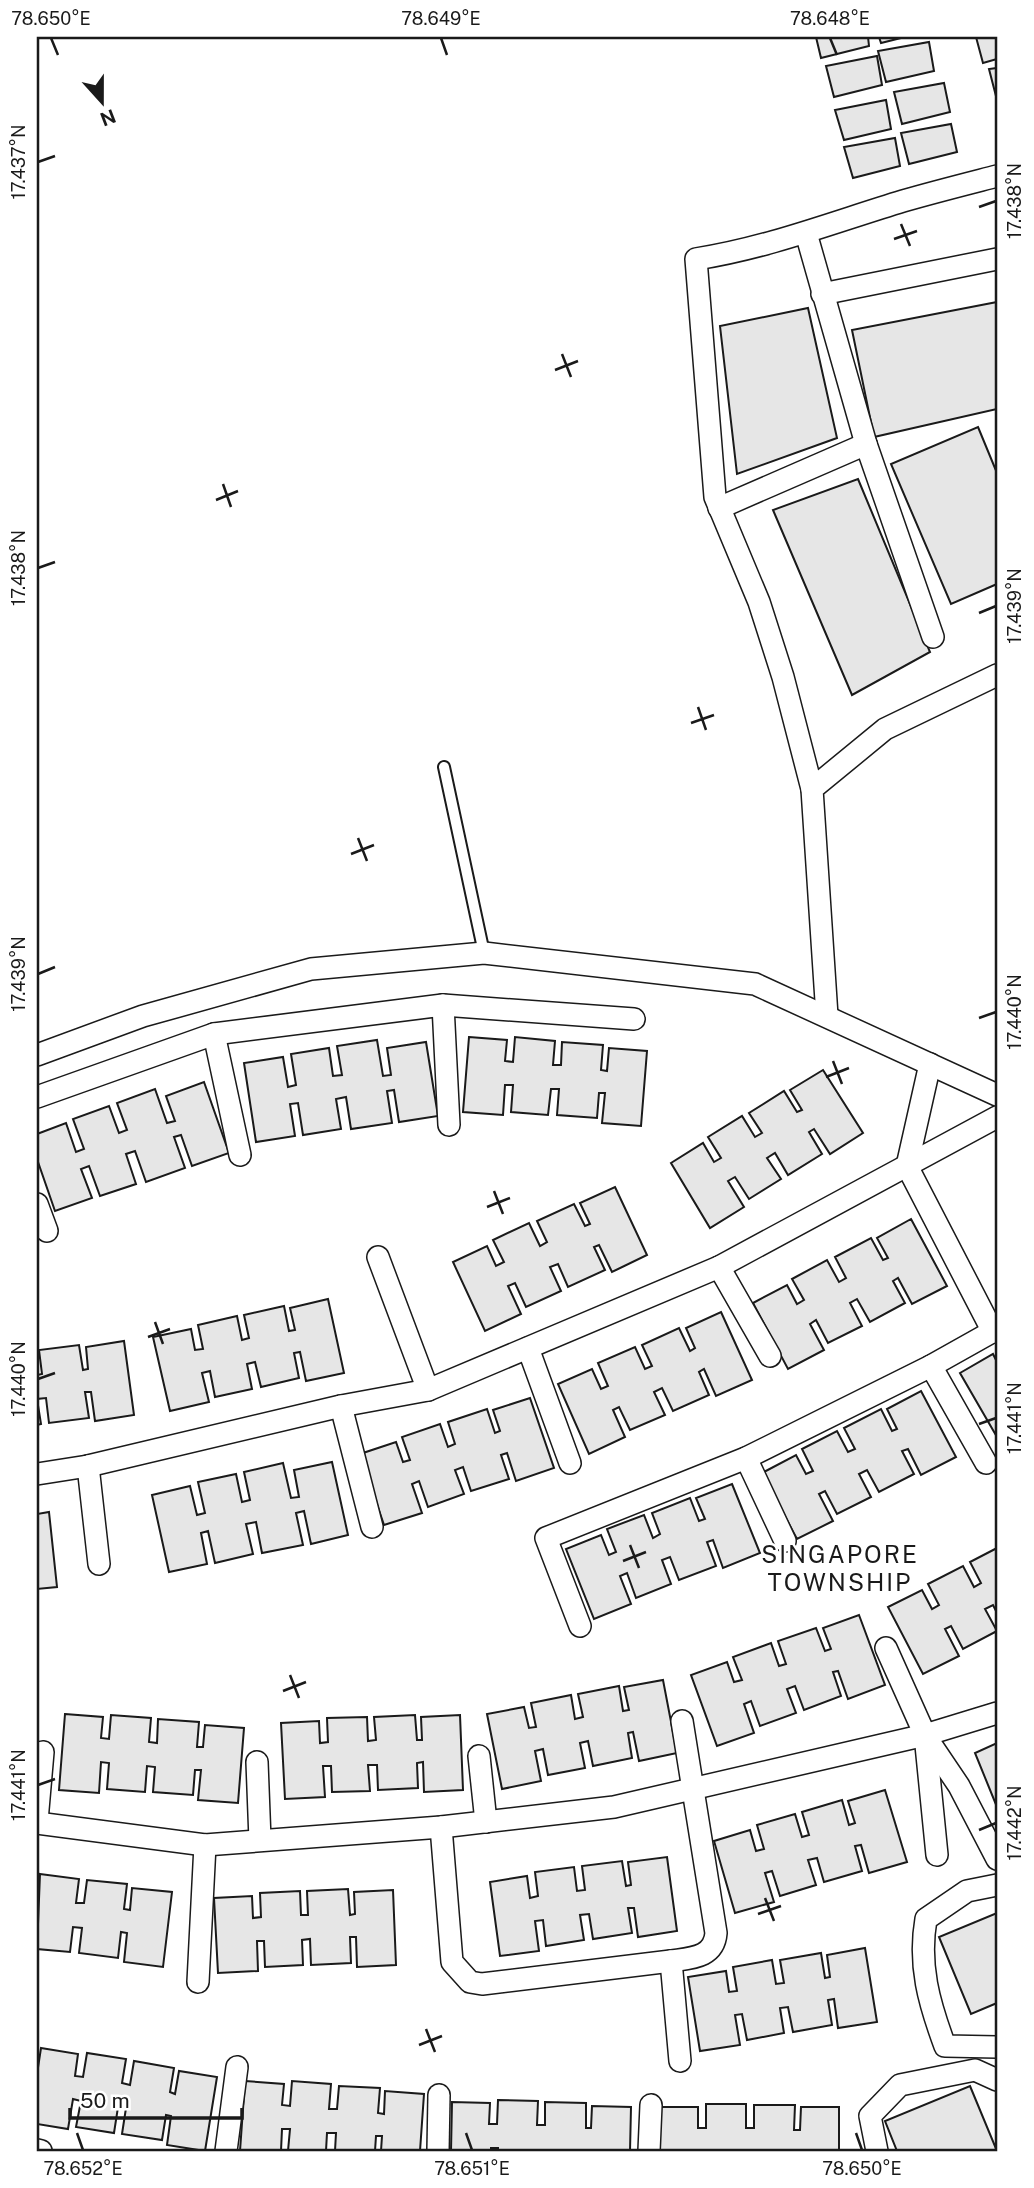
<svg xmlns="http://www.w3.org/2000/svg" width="1034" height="2188" viewBox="0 0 1034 2188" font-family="'Public Sans',sans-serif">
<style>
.building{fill:#e6e6e6;stroke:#1a1a1a;stroke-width:2}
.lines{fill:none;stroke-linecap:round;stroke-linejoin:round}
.service-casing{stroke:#1a1a1a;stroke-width:14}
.minor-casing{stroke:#1a1a1a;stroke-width:24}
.service{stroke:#fff;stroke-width:10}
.minor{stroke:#fff;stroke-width:21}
.ticks{fill:none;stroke:#1a1a1a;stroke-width:2.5}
.labels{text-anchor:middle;stroke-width:5;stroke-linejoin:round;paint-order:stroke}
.quarter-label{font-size:24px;letter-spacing:2px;fill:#1a1a1a;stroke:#fff}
.neatline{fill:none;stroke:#1a1a1a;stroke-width:2.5}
.ticks-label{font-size:18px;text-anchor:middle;fill:#1a1a1a}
</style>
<rect width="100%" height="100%" fill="#fff"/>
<g class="building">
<path d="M816,37H868L869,46L821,58Z"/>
<path d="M879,37H905L881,43Z"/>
<path d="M976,37H997V59L983,63Z"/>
<path d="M929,42L934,71L886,82L878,51Z"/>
<path d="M877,56L882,85L834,97L826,66Z"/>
<path d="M997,68V100L989,69Z"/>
<path d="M944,83L950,112L902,124L894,92Z"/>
<path d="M886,100L891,129L844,140L835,110Z"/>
<path d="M951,124L957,152L909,164L901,133Z"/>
<path d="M895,138L900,166L853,178L844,147Z"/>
<path d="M997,302V409L874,437L852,330Z"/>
<path d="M808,308L837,438L737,474L720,326Z"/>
<path d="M978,427L997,473V584L951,604L891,464Z"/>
<path d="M858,479L930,652L852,695L773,510Z"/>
<path d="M469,1037L507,1040L505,1061L513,1062L515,1037L555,1041L553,1065H561L562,1042L603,1045L601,1070L607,1071L609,1048L647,1051L641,1126L602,1123L605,1093H599L597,1118L557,1115L559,1089H551L548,1115L511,1112L513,1085H505L503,1115L463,1112Z"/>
<path d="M377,1040L383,1076L391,1075L387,1048L426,1042L438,1116L399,1122L394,1090L387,1091L392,1123L351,1129L346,1097L336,1099L341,1129L303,1135L298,1103L290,1104L295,1136L256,1142L244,1063L283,1057L288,1087L296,1085L291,1054L329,1048L333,1076L342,1075L337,1046Z"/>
<path d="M823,1070L863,1133L830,1154L814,1129L809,1132L822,1154L788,1175L775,1153L767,1158L781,1179L749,1199L735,1177L728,1181L744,1207L710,1228L671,1163L703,1143L714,1162L721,1158L708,1137L742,1116L755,1137L762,1133L749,1113L784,1091L797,1112L802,1110L790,1090Z"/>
<path d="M204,1082L229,1153L192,1166L181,1135L174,1137L185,1168L146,1182L135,1151L126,1154L136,1184L100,1196L89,1166L81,1169L92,1198L55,1211L37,1159V1134L66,1123L76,1152L84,1149L73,1119L109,1106L119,1133L127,1130L117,1103L155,1089L167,1123L175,1121L166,1096Z"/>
<path d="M615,1187L647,1255L612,1272L599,1245L594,1247L605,1270L568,1287L558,1264L550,1267L561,1291L526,1307L515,1283L508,1286L521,1314L485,1331L453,1262L487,1246L496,1266L504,1262L493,1240L529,1223L540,1246L547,1242L537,1221L574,1204L585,1226L590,1224L580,1203Z"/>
<path d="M911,1219L947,1286L912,1304L898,1278L893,1281L905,1303L870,1322L857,1299L850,1303L862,1326L828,1343L816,1320L810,1324L824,1350L788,1369L753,1303L787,1285L797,1304L804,1300L792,1279L827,1260L839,1282L846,1278L835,1257L871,1238L883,1260L888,1258L877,1238Z"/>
<path d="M328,1299L344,1373L306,1381L300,1352L294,1353L299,1378L261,1387L255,1362L247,1364L252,1389L215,1397L210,1371L202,1373L209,1402L170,1411L153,1337L191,1329L195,1350L203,1349L198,1325L237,1316L242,1340L249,1338L244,1315L284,1306L289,1331L295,1330L290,1308Z"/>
<path d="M721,1312L752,1380L716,1396L704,1369L699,1372L709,1395L673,1411L662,1388L654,1392L665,1415L630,1430L619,1407L613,1410L625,1437L589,1454L558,1384L592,1369L601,1389L608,1386L598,1363L635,1347L645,1369L652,1366L642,1345L679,1328L690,1351L695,1348L686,1328Z"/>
<path d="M124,1341L134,1415L95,1421L91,1392H85L89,1418L49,1423L46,1398L37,1399L41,1424L37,1425V1375L42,1374L39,1350L79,1345L83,1370L88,1369L86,1347Z"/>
<path d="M993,1354L997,1362V1437L960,1373Z"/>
<path d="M921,1391L956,1457L921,1475L908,1449L902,1451L914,1474L879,1492L867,1470L859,1474L871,1497L837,1514L825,1491L819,1494L833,1521L797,1539L762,1473L796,1455L806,1474L813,1471L802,1449L837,1431L848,1452L855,1449L844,1428L881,1409L892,1431L897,1429L887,1409Z"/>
<path d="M530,1398L554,1468L516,1481L507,1453L501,1455L509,1479L471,1491L463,1467L455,1470L464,1494L428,1507L419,1481L412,1484L422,1513L384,1525L360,1454L396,1442L403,1462L410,1460L402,1437L440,1424L448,1447L455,1444L448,1422L487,1409L495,1433L500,1431L493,1410Z"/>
<path d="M332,1462L348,1535L311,1544L304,1511L296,1513L303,1545L262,1553L256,1522L246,1524L253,1554L215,1563L208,1531L201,1533L207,1564L169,1572L152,1495L190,1486L197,1515L205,1513L198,1482L236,1474L242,1502L250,1500L244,1472L283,1463L291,1498L299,1497L294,1470Z"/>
<path d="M732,1484L760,1553L723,1568L713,1540L707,1542L716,1566L679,1580L670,1557L662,1560L671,1584L636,1598L627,1573L620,1576L631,1604L594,1619L566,1549L601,1535L609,1555L616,1552L607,1529L644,1515L653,1538L660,1534L652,1513L690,1498L699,1521L705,1519L696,1498Z"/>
<path d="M49,1512L57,1587L37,1589V1514Z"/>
<path d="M997,1548V1613L993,1605L985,1609L997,1631L963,1649L951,1626L945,1629L959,1656L923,1674L888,1607L922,1590L932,1609L939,1605L928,1584L963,1566L974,1587L981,1583L970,1562Z"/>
<path d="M859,1615L885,1685L848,1699L838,1671L833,1672L841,1696L804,1710L795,1686L787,1689L796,1713L760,1726L751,1701L744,1704L754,1733L717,1746L691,1675L727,1662L734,1682L742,1680L733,1657L771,1643L779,1666L786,1664L778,1641L816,1628L825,1651L831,1649L823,1628Z"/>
<path d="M663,1680L677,1753L639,1761L633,1732L628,1733L632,1758L593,1766L588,1741L580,1743L585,1768L548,1775L543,1749L535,1751L541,1781L502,1789L487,1714L524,1707L529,1728L536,1727L531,1703L571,1695L575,1719L583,1717L578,1694L619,1686L623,1711L629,1710L624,1687Z"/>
<path d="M65,1714L103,1717L101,1738L109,1739L111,1715L151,1718L149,1742L157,1743L158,1719L199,1722L197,1747H203L205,1725L244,1728L238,1803L198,1800L201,1770H195L193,1795L153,1792L155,1767L147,1766L145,1792L107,1789L109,1763L101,1762L99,1793L59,1790Z"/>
<path d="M415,1715L417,1740H422L421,1717L460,1715L463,1790L424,1792L423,1762L417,1763L418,1788L378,1790L377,1765H368L370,1791L332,1792L331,1766H323L325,1797L285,1799L281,1723L319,1721L320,1743L328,1742L327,1718L367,1717L368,1741L376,1740L374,1717Z"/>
<path d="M997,1743V1807L975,1753Z"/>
<path d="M885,1790L907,1862L869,1873L861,1845L855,1846L862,1871L824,1882L817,1858L808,1860L816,1885L780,1896L772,1871L765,1873L774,1902L735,1913L714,1841L750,1830L756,1851L764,1849L757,1825L795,1814L802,1837L809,1835L802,1812L842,1800L849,1825L855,1823L848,1801Z"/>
<path d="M667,1857L677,1931L638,1937L634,1908H628L632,1933L593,1939L589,1914L580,1915L584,1940L546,1946L543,1920L535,1921L539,1951L500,1956L490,1882L527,1876L530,1898L538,1896L535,1872L574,1867L577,1891L585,1890L582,1866L622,1861L626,1886L631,1885L628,1862Z"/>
<path d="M40,1874L79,1879L76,1903H84L87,1880L127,1884L124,1909L130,1910L132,1888L172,1892L163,1967L124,1962L127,1933L121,1932L118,1958L79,1953L82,1928L73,1927L70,1952L37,1949Z"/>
<path d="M348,1889L350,1915L355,1914L354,1892L393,1890L396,1965L357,1967L356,1937H350L351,1963L311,1965L310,1939L302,1940L303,1965L265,1967L264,1941H257L258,1971L218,1973L214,1898L252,1896L253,1918L261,1917L260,1893L300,1891L301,1915H308L307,1891Z"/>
<path d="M997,1913V2003L971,2014L939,1937Z"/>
<path d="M865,1948L877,2022L838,2028L834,1999L828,2000L832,2025L793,2032L788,2007L780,2008L784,2033L747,2040L742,2014L735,2015L740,2045L700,2051L688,1977L726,1971L729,1992L737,1991L733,1967L772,1960L776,1984L784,1983L780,1960L821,1953L825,1978L830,1977L827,1955Z"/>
<path d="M41,2048L78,2054L75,2076L83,2077L87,2053L126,2059L122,2083L130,2085L134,2061L174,2068L170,2092L175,2094L179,2071L217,2077L205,2151L167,2145L171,2116L166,2115L162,2140L122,2134L126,2108L118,2107L114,2133L76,2127L81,2101L73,2099L68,2129L37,2124V2074Z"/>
<path d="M245,2081L284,2084L282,2105L290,2106L292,2081L331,2084L329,2109H337L339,2086L380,2088L378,2113L384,2114L385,2091L424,2094L420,2151H381L382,2136H376L375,2151H335L336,2133H327L326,2151H288L290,2129H282L281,2151H240Z"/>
<path d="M970,2086L997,2151H897L885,2121Z"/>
<path d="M498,2100L538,2101L537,2125H545V2102L586,2103V2128H591L592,2106L631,2107L630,2151H498V2148H491V2151H451L452,2102L490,2103L489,2124H497Z"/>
<path d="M706,2104H746V2128H754V2105H795L794,2130H800L801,2107H839V2151H660V2107H698V2128H706Z"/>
</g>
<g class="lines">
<defs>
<path id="service" d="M444,767L484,953"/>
<g id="minor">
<path d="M806,233L866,444L933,637"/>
<path d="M822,294L997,259"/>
<path d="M719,508L866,444"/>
<path d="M812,789L783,677L759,602L715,497L696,259C767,248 834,222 903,201C934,192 966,184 997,176"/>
<path d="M443,1005L449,1125"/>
<path d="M827,1016L812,789L885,729L997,675"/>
<path d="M214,1034L240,1155"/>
<path d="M37,1055L143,1016L311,969L484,953L755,984L997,1095"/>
<path d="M930,1064L907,1166L993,1332"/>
<path d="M37,1097L214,1034L443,1005L634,1019"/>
<path d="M37,1204L47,1231"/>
<path d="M378,1257L428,1390"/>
<path d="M719,1267L770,1356"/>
<path d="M528,1348L570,1463"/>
<path d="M931,1366L986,1463"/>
<path d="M341,1406L372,1527"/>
<path d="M746,1458L785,1541"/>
<path d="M88,1466L99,1564"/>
<path d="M37,1474L88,1466L341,1406L428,1390L719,1267L997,1117"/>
<path d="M580,1626L546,1538L746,1458L931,1366L997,1329"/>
<path d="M886,1648L925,1735L937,1855"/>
<path d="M926,1737L959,1786L997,1859"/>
<path d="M479,1756L486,1822"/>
<path d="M257,1762L260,1840"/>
<path d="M37,1821L43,1752"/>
<path d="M37,1823L205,1845L441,1827L614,1807L925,1735L997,1713"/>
<path d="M441,1827L452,1962L470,1982L482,1984L671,1961"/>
<path d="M997,1885L967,1891L926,1919C918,1965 929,2003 945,2046L997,2047"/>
<path d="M198,1982L205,1845"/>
<path d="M680,2061L671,1961C691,1958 714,1958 716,1933L682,1721"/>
<path d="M37,2150L41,2151"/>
<path d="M226,2151L237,2067"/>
<path d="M438,2151L439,2095"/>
<path d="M649,2151L651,2105"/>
<path d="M877,2151L870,2116L900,2085L975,2070L997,2080"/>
</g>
</defs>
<use href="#service" class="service-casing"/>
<use href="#minor" class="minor-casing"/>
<use href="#service" class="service"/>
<use href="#minor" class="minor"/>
</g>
<path class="ticks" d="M51,38L58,55M441,38L447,55M830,38L837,55M38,162L55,156M979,207L996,201M901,224L910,246M894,239L917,231M562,354L571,377M555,370L578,361M223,484L231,507M216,500L238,491M38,568L55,562M979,613L996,606M698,707L706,730M691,723L714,715M358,838L367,861M351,854L374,845M38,974L55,967M979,1018L996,1012M833,1061L842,1084M826,1077L849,1068M494,1191L503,1214M487,1207L510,1198M155,1322L163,1344M148,1337L170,1329M38,1379L55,1373M979,1424L996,1418M630,1545L639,1568M623,1561L646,1552M290,1675L299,1698M283,1691L306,1682M38,1785L55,1779M979,1830L996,1823M765,1898L774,1921M758,1914L781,1906M426,2029L435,2052M419,2045L442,2036M77,2133L83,2150M466,2133L472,2150M856,2133L862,2150"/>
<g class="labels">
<g class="quarter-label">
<text x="840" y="1563">SINGAPORE<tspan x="840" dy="28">TOWNSHIP</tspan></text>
</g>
</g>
<rect width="1034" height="2188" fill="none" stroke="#ffffff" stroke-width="77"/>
<g transform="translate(102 102) rotate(159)" stroke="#ffffff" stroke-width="5" paint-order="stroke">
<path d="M0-5L12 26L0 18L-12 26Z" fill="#1a1a1a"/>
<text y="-10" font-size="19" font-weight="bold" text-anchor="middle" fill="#1a1a1a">N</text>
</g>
<path d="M70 2108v10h172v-10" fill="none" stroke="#1a1a1a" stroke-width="3.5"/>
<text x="80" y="2108" font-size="21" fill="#1a1a1a" stroke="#ffffff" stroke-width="5" paint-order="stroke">50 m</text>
<rect x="38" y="38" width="958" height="2112" class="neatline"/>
<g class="ticks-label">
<text x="51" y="25">78.650°E</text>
<text x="441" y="25">78.649°E</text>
<text x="830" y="25">78.648°E</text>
<text transform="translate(19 162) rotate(-90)" y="6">17.437°N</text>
<text transform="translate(1015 201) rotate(-90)" y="6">17.438°N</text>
<text transform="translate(19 568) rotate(-90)" y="6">17.438°N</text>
<text transform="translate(1015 606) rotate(-90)" y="6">17.439°N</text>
<text transform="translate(19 974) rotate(-90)" y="6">17.439°N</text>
<text transform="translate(1015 1012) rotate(-90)" y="6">17.440°N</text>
<text transform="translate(19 1379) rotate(-90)" y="6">17.440°N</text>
<text transform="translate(1015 1418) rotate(-90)" y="6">17.441°N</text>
<text transform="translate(19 1785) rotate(-90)" y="6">17.441°N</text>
<text transform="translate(1015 1823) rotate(-90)" y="6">17.442°N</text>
<text x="83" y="2175">78.652°E</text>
<text x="472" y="2175">78.651°E</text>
<text x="862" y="2175">78.650°E</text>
</g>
</svg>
